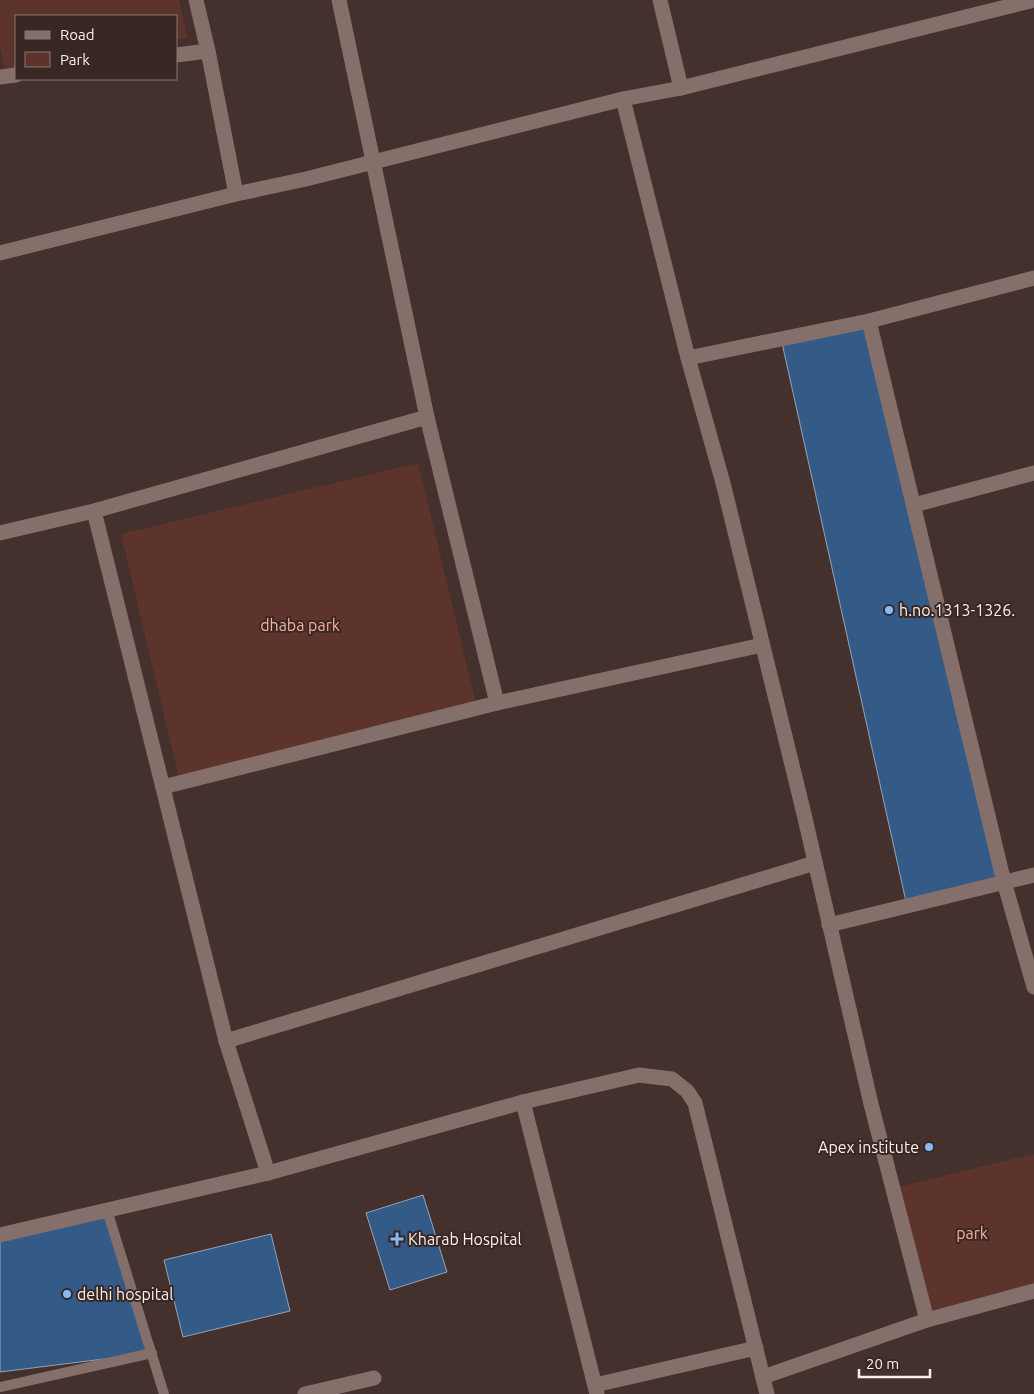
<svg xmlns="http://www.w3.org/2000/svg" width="1034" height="1394" viewBox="0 0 1034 1394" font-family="Ubuntu,sans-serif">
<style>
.green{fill:#5d342c}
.building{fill:#345b88;stroke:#96a3b4}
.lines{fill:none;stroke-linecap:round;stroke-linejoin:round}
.lane{stroke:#856f6a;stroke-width:10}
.street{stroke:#856f6a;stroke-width:15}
.poi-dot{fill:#86bbfb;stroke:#392723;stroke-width:2}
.labels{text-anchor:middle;stroke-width:4;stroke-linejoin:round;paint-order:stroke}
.poi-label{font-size:16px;fill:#fbeeeb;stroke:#392723;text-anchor:start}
.park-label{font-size:16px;fill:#fdafa1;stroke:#392723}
</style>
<rect width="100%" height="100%" fill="#44312d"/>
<g class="green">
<path d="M0,0H179L188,38L176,40V16H16V78L8,80L0,48Z"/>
<path d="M418,463L479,716L181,787L121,534Z"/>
<path d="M1034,1154V1289L928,1314L898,1187Z"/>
</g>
<g class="building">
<path d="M865,326L1005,883L907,906L782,343Z"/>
<path d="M423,1195L447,1272L390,1290L366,1213Z"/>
<path d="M107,1210L152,1353L0,1372V1235Z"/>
<path d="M271,1234L290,1311L183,1337L164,1260Z"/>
</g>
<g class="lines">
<g class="lane">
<path d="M107,1210L164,1394"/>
<path d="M0,1387L152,1353"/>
</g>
<g class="street">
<path d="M196,0L208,51L236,194"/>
<path d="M339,0L427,417L497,703"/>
<path d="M660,0L681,88"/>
<path d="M176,55L208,51"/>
<path d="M0,77L16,75"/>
<path d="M623,99L688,358L723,483L804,814L871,1104L927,1320L763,1377"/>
<path d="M0,253L236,194L306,179L623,99L681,88L1034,0"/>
<path d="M869,321L1003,878L1034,987"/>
<path d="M688,358L869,321L1034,278"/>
<path d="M914,505L1034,473"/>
<path d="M94,511L226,1041L268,1173"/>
<path d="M0,533L94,511L427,417"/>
<path d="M163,787L497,703L762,645"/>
<path d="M829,925L1034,875"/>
<path d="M226,1041L815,863"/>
<path d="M523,1102L597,1394"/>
<path d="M0,1235L268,1173L523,1102L639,1075L672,1079L687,1091L695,1103L767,1394"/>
<path d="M927,1320L1034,1291"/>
<path d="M595,1385L756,1348"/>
<path d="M305,1394L374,1378"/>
</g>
</g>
<g class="poi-dot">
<circle cx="889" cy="610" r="5"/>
<circle cx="929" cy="1147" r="5"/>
<path d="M394.5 1231.5h5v5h5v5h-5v5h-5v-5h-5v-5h5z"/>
<circle cx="67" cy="1294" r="5"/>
</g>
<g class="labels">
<g class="poi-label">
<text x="899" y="616">h.no.1313-1326.</text>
<text x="919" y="1153" text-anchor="end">Apex institute</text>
<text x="408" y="1245">Kharab Hospital</text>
<text x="77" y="1300">delhi hospital</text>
</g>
<g class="park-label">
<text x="300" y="631">dhaba park</text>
<text x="972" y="1239">park</text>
</g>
</g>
<rect x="15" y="15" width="162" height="65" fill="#392723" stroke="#877773"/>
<rect x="25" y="31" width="25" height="8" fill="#856f6a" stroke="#877773"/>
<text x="60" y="40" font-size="15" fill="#fbeeeb">Road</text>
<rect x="25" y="52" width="25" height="15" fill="#5d342c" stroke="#877773"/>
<text x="60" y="65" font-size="15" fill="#fbeeeb">Park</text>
<path d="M859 1369v8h71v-8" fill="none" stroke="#fbeeeb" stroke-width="2.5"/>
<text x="866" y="1369" font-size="15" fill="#fbeeeb" stroke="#392723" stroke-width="4" paint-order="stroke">20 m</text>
</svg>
